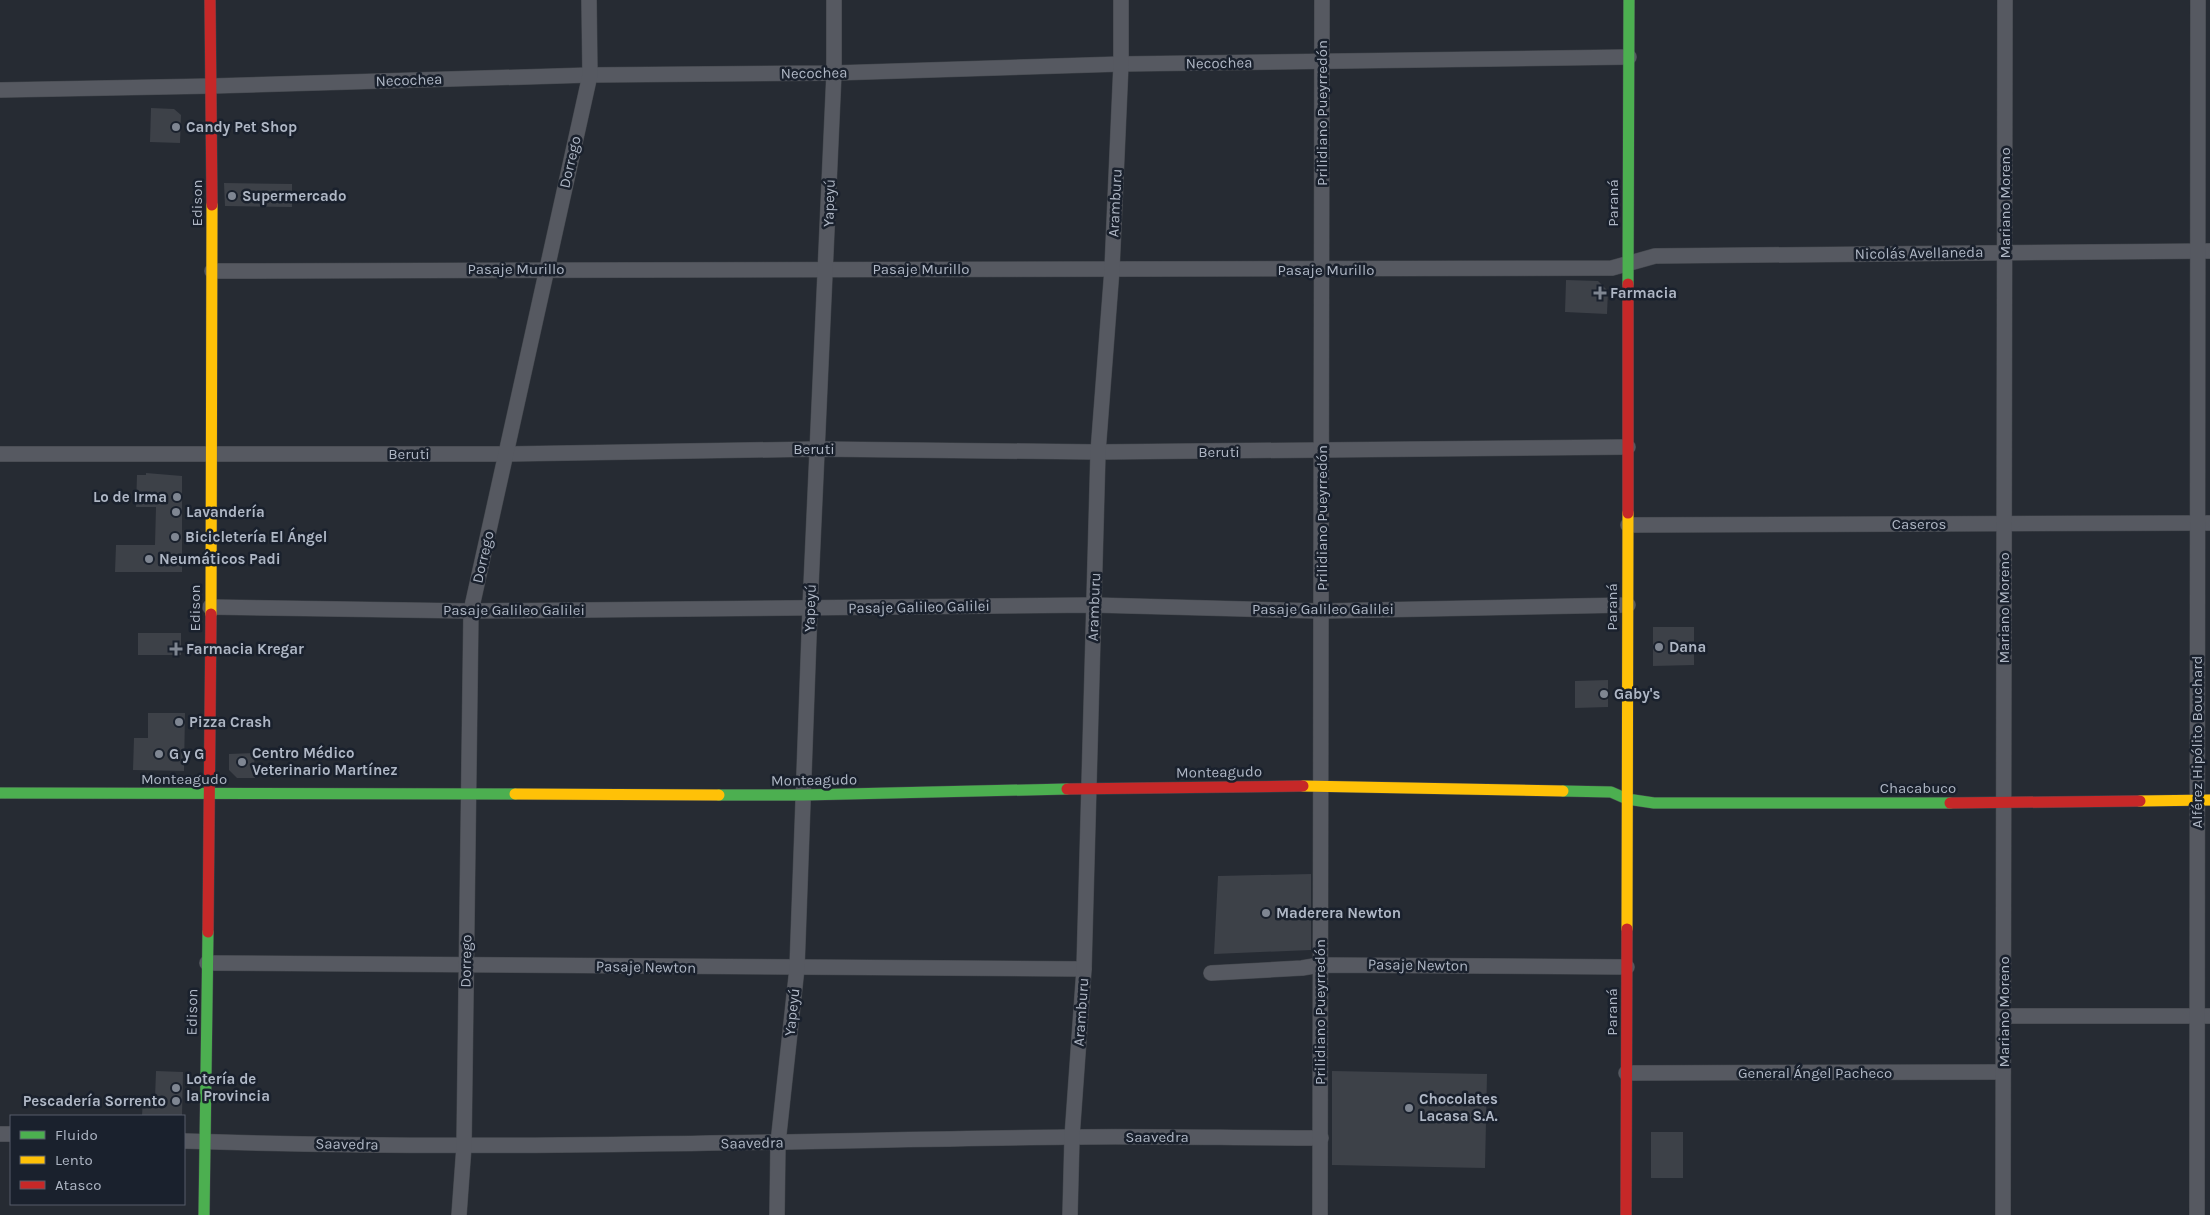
<svg xmlns="http://www.w3.org/2000/svg" width="2210" height="1215" viewBox="0 0 2210 1215" font-family="Karla,sans-serif">
<style>
.building{fill:#3d4148}
.lines{fill:none;stroke-linecap:round;stroke-linejoin:round}
.street-casing{stroke:#42464c;stroke-width:16}
.fast-casing{stroke:#42464c;stroke-width:12}
.slow-casing{stroke:#42464c;stroke-width:12}
.jam-casing{stroke:#42464c;stroke-width:12}
.street{stroke:#565961;stroke-width:15}
.fast{stroke:#4caf50;stroke-width:11}
.slow{stroke:#ffc107;stroke-width:11}
.jam{stroke:#c62828;stroke-width:11}
.poi-dot{fill:#7f8692;stroke:#1a212d;stroke-width:2}
.labels{text-anchor:middle;stroke-width:5;stroke-linejoin:round;paint-order:stroke}
.street-label{font-size:15px;fill:#afb7c5;stroke:#1a212d}
.poi-label{font-size:15px;font-weight:bold;fill:#afb7c5;stroke:#1a212d;text-anchor:start}
</style>
<rect width="100%" height="100%" fill="#262b33"/>
<g class="building">
<path d="M151,108L174,109L181,115L180,143L150,142Z"/>
<path d="M224,183L292,184V207L225,206Z"/>
<path d="M1566,280L1598,281L1608,291L1607,314L1565,312Z"/>
<path d="M146,473L182,476V572H115L116,545H155L156,507H136L137,475H146Z"/>
<path d="M1653,627H1694V665L1653,666Z"/>
<rect x="138" y="633" width="43" height="22"/>
<path d="M1608,680V707L1575,708V681Z"/>
<path d="M148,713H185L184,771L133,770L134,738H148Z"/>
<path d="M254,753L255,778H237L229,770V754Z"/>
<path d="M1311,874V950L1214,954L1218,876Z"/>
<path d="M156,1071L183,1072L182,1116H142L143,1098H155Z"/>
<path d="M1332,1071L1487,1074L1485,1168L1332,1165Z"/>
<rect x="1651" y="1132" width="32" height="46"/>
</g>
<g class="lines">
<defs>
<g id="street">
<path d="M0,90L212,86L590,75L834,73L1121,64L1629,57"/>
<path d="M212,271C679,267 1146,273 1612,268L1655,256L2210,251"/>
<path d="M0,454H507L818,449L1098,452L1628,447"/>
<path d="M1628,525L2210,523"/>
<path d="M210,607L471,611L1094,605L1321,611L1628,605"/>
<path d="M207,963L1084,969"/>
<path d="M1211,973L1302,968L1320,965L1627,967"/>
<path d="M2004,1016H2210"/>
<path d="M1626,1073L2003,1072"/>
<path d="M0,1134H11"/>
<path d="M184,1141C479,1151 774,1141 1069,1137C1153,1136 1237,1138 1321,1138"/>
<path d="M459,1215L464,1146L471,611L590,75L589,0"/>
<path d="M777,1215L778,1143L797,968L810,608L834,73V0"/>
<path d="M1070,1215L1072,1137L1084,969L1098,452L1112,269L1121,64V0"/>
<path d="M1320,1215L1322,0"/>
<path d="M2003,1215L2005,0"/>
<path d="M2197,1215L2198,0"/>
</g>
<g id="fast">
<path d="M1628,284L1629,0"/>
<path d="M1563,791L1611,792L1627,799L1654,803H1950"/>
<path d="M0,793L515,794"/>
<path d="M719,795H804L1067,789"/>
<path d="M204,1215L208,932"/>
</g>
<g id="slow">
<path d="M211,614L212,205"/>
<path d="M1303,786L1563,791"/>
<path d="M515,794L719,795"/>
<path d="M2140,801L2210,800"/>
<path d="M1627,929L1628,513"/>
</g>
<g id="jam">
<path d="M210,0L212,205"/>
<path d="M1628,513V284"/>
<path d="M1067,789L1303,786"/>
<path d="M1950,803L2140,801"/>
<path d="M208,932L211,614"/>
<path d="M1626,1215L1627,929"/>
</g>
</defs>
<use href="#street" class="street-casing"/>
<use href="#fast" class="fast-casing"/>
<use href="#slow" class="slow-casing"/>
<use href="#jam" class="jam-casing"/>
<use href="#street" class="street"/>
<use href="#fast" class="fast"/>
<use href="#slow" class="slow"/>
<use href="#jam" class="jam"/>
</g>
<g class="poi-dot">
<circle cx="176" cy="127" r="5"/>
<circle cx="232" cy="196" r="5"/>
<path d="M1597.5 285.5h5v5h5v5h-5v5h-5v-5h-5v-5h5z"/>
<circle cx="177" cy="497" r="5"/>
<circle cx="176" cy="512" r="5"/>
<circle cx="175" cy="537" r="5"/>
<circle cx="149" cy="559" r="5"/>
<circle cx="1659" cy="647" r="5"/>
<path d="M173.5 641.5h5v5h5v5h-5v5h-5v-5h-5v-5h5z"/>
<circle cx="1604" cy="694" r="5"/>
<circle cx="179" cy="722" r="5"/>
<circle cx="159" cy="754" r="5"/>
<circle cx="242" cy="762" r="5"/>
<circle cx="1266" cy="913" r="5"/>
<circle cx="176" cy="1088" r="5"/>
<circle cx="176" cy="1101" r="5"/>
<circle cx="1409" cy="1108" r="5"/>
</g>
<g class="labels">
<g class="street-label">
<text transform="translate(1219 63) rotate(-1)" y="5">Necochea</text>
<text transform="translate(814 73) rotate(-1)" y="5">Necochea</text>
<text transform="translate(409 80) rotate(-2)" y="5">Necochea</text>
<text transform="translate(1322 113) rotate(-90)" y="5">Prilidiano Pueyrredón</text>
<text transform="translate(570 162) rotate(-77)" y="5">Dorrego</text>
<text transform="translate(197 203) rotate(-90)" y="5">Edison</text>
<text transform="translate(829 203) rotate(-88)" y="5">Yapeyú</text>
<text transform="translate(1115 203) rotate(-87)" y="5">Aramburu</text>
<text transform="translate(1613 203) rotate(-90)" y="5">Paraná</text>
<text transform="translate(2005 203) rotate(-90)" y="5">Mariano Moreno</text>
<text transform="translate(1919 253) rotate(-1)" y="5">Nicolás Avellaneda</text>
<text x="516" y="274">Pasaje Murillo</text>
<text x="921" y="274">Pasaje Murillo</text>
<text x="1326" y="275">Pasaje Murillo</text>
<text x="814" y="454">Beruti</text>
<text x="1219" y="457">Beruti</text>
<text x="409" y="459">Beruti</text>
<text transform="translate(1322 518) rotate(-90)" y="5">Prilidiano Pueyrredón</text>
<text x="1919" y="529">Caseros</text>
<text transform="translate(483 557) rotate(-77)" y="5">Dorrego</text>
<text transform="translate(919 607) rotate(-1)" y="5">Pasaje Galileo Galilei</text>
<text transform="translate(1094 607) rotate(-88)" y="5">Aramburu</text>
<text transform="translate(1612 607) rotate(-90)" y="5">Paraná</text>
<text transform="translate(195 608) rotate(-90)" y="5">Edison</text>
<text transform="translate(810 608) rotate(-88)" y="5">Yapeyú</text>
<text transform="translate(2004 608) rotate(-90)" y="5">Mariano Moreno</text>
<text x="1323" y="614">Pasaje Galileo Galilei</text>
<text x="514" y="615">Pasaje Galileo Galilei</text>
<text transform="translate(2197 742) rotate(-90)" y="5">Alférez Hipólito Bouchard</text>
<text transform="translate(1219 772) rotate(-1)" y="5">Monteagudo</text>
<text x="184" y="784">Monteagudo</text>
<text transform="translate(814 780) rotate(-1)" y="5">Monteagudo</text>
<text x="1918" y="793">Chacabuco</text>
<text transform="translate(466 961) rotate(-89)" y="5">Dorrego</text>
<text transform="translate(1418 965) rotate(1)" y="5">Pasaje Newton</text>
<text transform="translate(646 967) rotate(1)" y="5">Pasaje Newton</text>
<text transform="translate(192 1012) rotate(-89)" y="5">Edison</text>
<text transform="translate(792 1012) rotate(-84)" y="5">Yapeyú</text>
<text transform="translate(1081 1012) rotate(-86)" y="5">Aramburu</text>
<text transform="translate(1320 1012) rotate(-90)" y="5">Prilidiano Pueyrredón</text>
<text transform="translate(1612 1012) rotate(-90)" y="5">Paraná</text>
<text transform="translate(2004 1012) rotate(-90)" y="5">Mariano Moreno</text>
<text x="1815" y="1078">General Ángel Pacheco</text>
<text x="1157" y="1142">Saavedra</text>
<text transform="translate(752 1143) rotate(-1)" y="5">Saavedra</text>
<text transform="translate(347 1144) rotate(1)" y="5">Saavedra</text>
</g>
<g class="poi-label">
<text x="186" y="132">Candy Pet Shop</text>
<text x="242" y="201">Supermercado</text>
<text x="1610" y="298">Farmacia</text>
<text x="167" y="502" text-anchor="end">Lo de Irma</text>
<text x="186" y="517">Lavandería</text>
<text x="185" y="542">Bicicletería El Ángel</text>
<text x="159" y="564">Neumáticos Padi</text>
<text x="1669" y="652">Dana</text>
<text x="186" y="654">Farmacia Kregar</text>
<text x="1614" y="699">Gaby's</text>
<text x="189" y="727">Pizza Crash</text>
<text x="252" y="758">Centro Médico<tspan x="252" dy="17">Veterinario Martínez</tspan></text>
<text x="169" y="759">G y G</text>
<text x="1276" y="918">Maderera Newton</text>
<text x="186" y="1084">Lotería de<tspan x="186" dy="17">la Provincia</tspan></text>
<text x="1419" y="1104">Chocolates<tspan x="1419" dy="17">Lacasa S.A.</tspan></text>
<text x="166" y="1106" text-anchor="end">Pescadería Sorrento</text>
</g>
</g>
<rect x="10" y="1115" width="175" height="90" fill="#1a212d" stroke="#565d6a"/>
<rect x="20" y="1131" width="25" height="8" fill="#4caf50" stroke="#565d6a"/>
<text x="55" y="1140" font-size="15" fill="#afb7c5">Fluido</text>
<rect x="20" y="1156" width="25" height="8" fill="#ffc107" stroke="#565d6a"/>
<text x="55" y="1165" font-size="15" fill="#afb7c5">Lento</text>
<rect x="20" y="1181" width="25" height="8" fill="#c62828" stroke="#565d6a"/>
<text x="55" y="1190" font-size="15" fill="#afb7c5">Atasco</text>
</svg>
